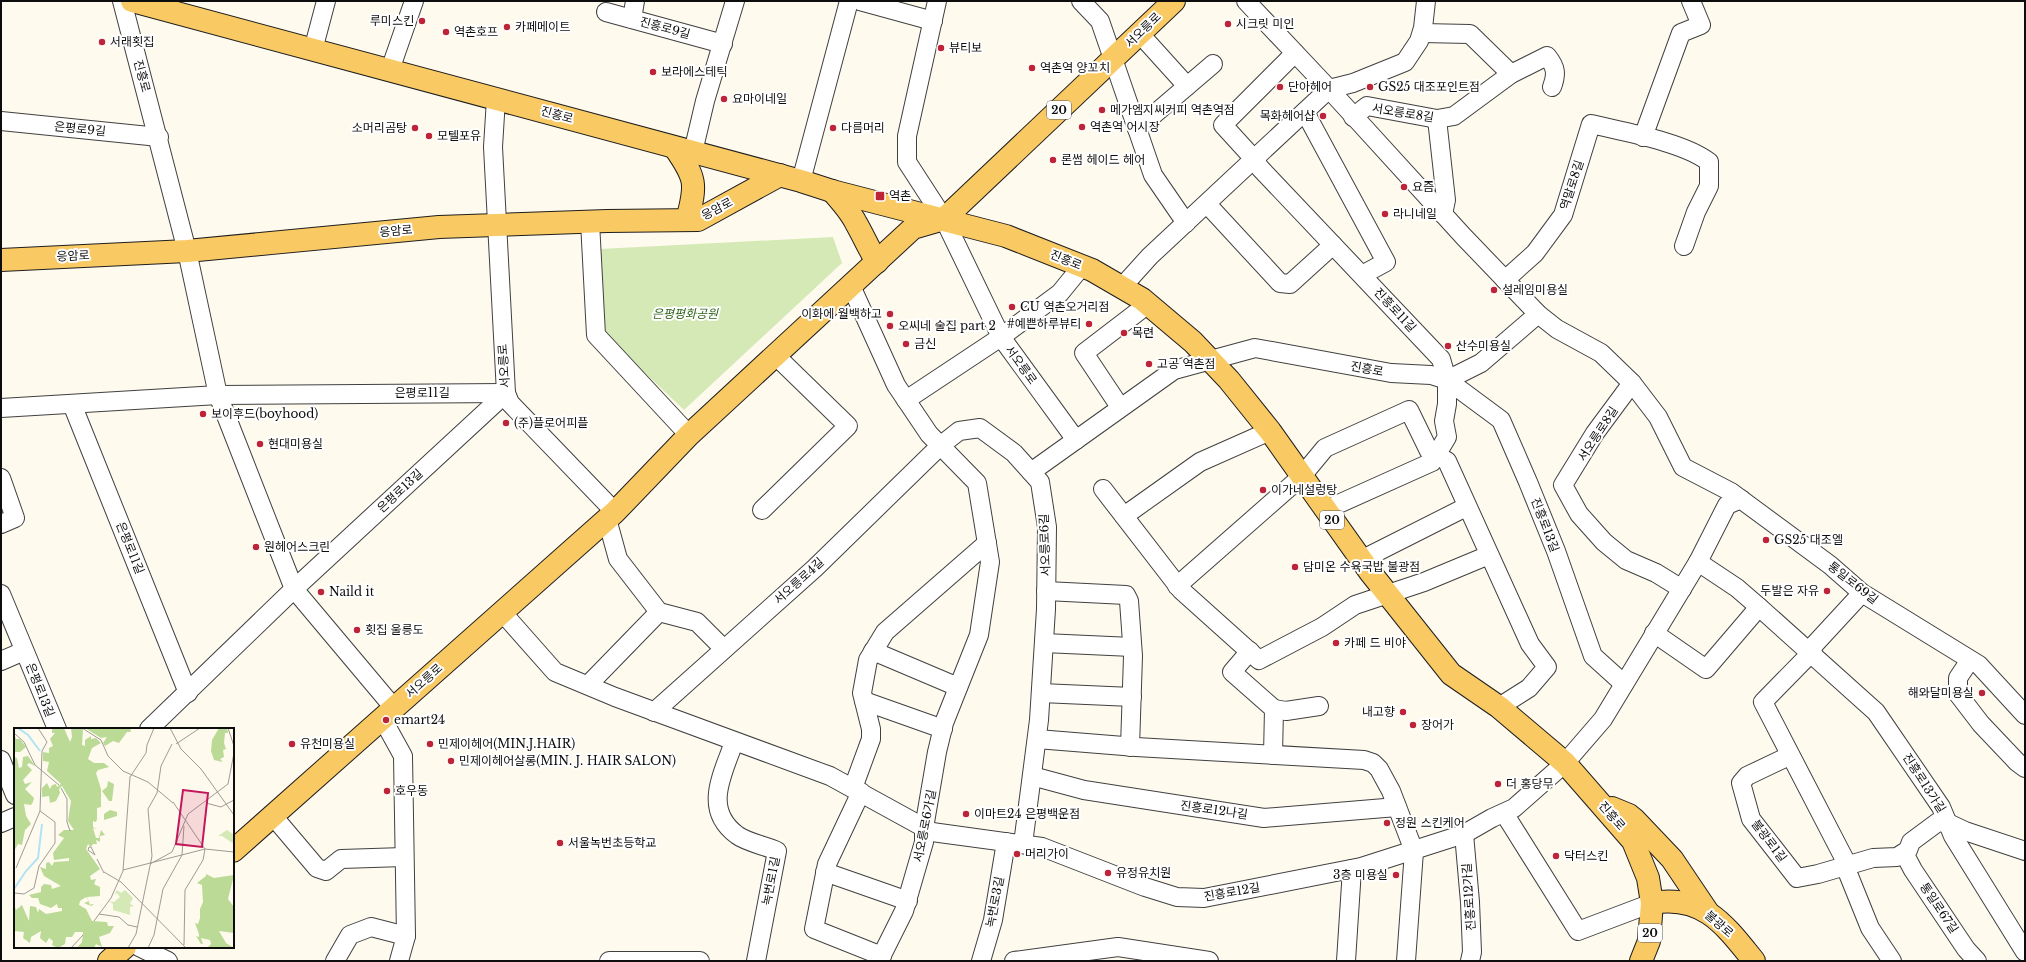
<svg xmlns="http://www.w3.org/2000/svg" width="2026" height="962" viewBox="0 0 2026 962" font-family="'Libre Baskerville','Noto Sans KR',serif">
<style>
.green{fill:#d5e9b7}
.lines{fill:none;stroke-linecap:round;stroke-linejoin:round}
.minor-casing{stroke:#404040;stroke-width:20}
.major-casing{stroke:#1e1e1e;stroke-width:24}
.minor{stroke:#fff;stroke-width:18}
.major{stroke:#f9c964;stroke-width:22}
.poi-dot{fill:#be2438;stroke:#fff;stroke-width:1.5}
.labels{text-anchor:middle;stroke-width:4;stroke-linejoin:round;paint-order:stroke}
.shield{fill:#fff;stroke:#565656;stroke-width:1}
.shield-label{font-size:11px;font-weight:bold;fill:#0d0d0d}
.poi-label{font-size:12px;fill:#0d0d0d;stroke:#fff;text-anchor:start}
.street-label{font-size:12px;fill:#0d0d0d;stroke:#fff}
.park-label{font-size:12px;font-style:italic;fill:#32651d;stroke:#fff}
.inset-river{fill:none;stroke:#b2e2f6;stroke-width:2}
.inset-road{fill:none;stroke:#9e9b94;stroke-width:1}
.view{fill:#c2185b;fill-opacity:0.15;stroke:#c2185b;stroke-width:2}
.inset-edge{fill:none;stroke:#0d0d0d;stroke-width:2}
</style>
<rect width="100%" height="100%" fill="#fffaee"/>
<path class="green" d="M833,237L842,263L684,410L606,336L600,249Z"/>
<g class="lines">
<defs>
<g id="minor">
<path d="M122,1L187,251L218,395L294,589L394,708"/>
<path d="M860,1L933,21"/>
<path d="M937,1L907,136V162L944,219L1001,337L1076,440"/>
<path d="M1081,1L1100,21L1153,175L1186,223"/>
<path d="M1246,1L1329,89L1464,237L1538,314L1557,329L1601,353L1632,383L1658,417L1683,467L1731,492L1830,565L1862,593L1979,665L2025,715"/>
<path d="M606,12L723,44"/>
<path d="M632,19L635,1"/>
<path d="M1422,33L1470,34L1511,74"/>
<path d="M1140,34L1187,86"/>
<path d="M313,50L326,1"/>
<path d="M1295,53L1223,125L1254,159L1260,168L1441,359L1447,380V404L1444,421L1447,437L1432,462L1325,510"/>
<path d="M390,70L414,1"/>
<path d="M496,99L493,147L506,393L510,403L615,512"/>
<path d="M1305,112L1386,262L1362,275"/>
<path d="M1353,117L1367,106L1437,119L1454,116L1511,74L1547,56C1556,67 1557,74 1552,87"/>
<path d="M1437,119L1446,200L1443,214"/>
<path d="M1,121L159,137"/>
<path d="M1137,129L1213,64"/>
<path d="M1643,137L1681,33L1701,25L1691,1"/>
<path d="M693,152L705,101L735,1"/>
<path d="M801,181L849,1"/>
<path d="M1207,204L1280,283L1290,284L1333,245"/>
<path d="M590,222L596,335L689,435"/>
<path d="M1505,280L1535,253L1563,215L1591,124C1624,132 1683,142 1709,162V186L1696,212L1684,246"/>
<path d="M851,286L896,385L929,434L977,483L990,562L979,635L944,723L937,752L924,828V842L904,911L879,961"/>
<path d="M1122,287L1150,256L1329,89L1353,83L1405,62L1419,41L1423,28L1426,1"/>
<path d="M1447,380L1481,363L1538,314"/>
<path d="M1632,383L1595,433L1563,485L1579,514L1604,542L1626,560L1656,573L1682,589"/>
<path d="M906,400L1001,337L1060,293L1082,266"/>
<path d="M72,404L188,693"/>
<path d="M1120,407L1084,353L1148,304"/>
<path d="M1,408L218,395L506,393"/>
<path d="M1031,472L1174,370L1255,348L1391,373L1431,375L1447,380L1501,420L1528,482L1556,551L1593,656L1624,684"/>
<path d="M1,478L15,518L1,524"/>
<path d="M1103,489L1181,590L1259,660L1322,627L1355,605L1424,582L1489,555"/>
<path d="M762,510L848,426L776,356"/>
<path d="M1124,516L1200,462L1270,431"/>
<path d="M607,519L618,559L659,612L697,622L724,649"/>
<path d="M1361,560L1466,507"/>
<path d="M1698,562L1737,588L1759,607L1876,712L1941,807L1953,836L2025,952"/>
<path d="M1177,586L1301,477L1325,448L1409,410L1429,451L1447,461L1530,644L1547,667L1529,688L1499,707"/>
<path d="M1046,591L1126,595L1129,601L1133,656L1130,747"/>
<path d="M1862,593L1814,645L1811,653L1763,702L1846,862L1847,871L1870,928L1892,961"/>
<path d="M1,594L57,729"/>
<path d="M502,612L555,672L615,697L830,776L932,832L1042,847L1145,887L1177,897L1204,898L1361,867L1464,834L1492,818L1514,808L1565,763L1603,719L1698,562L1727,505L1741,499"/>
<path d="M1654,633L1706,669L1759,607"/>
<path d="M1044,643L1132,647"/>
<path d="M873,651L958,687"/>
<path d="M1250,651L1232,672L1274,709L1273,755"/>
<path d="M1970,660L1958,678V694L1981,724L2017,762L2025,768"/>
<path d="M1,661L24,651"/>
<path d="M588,685L659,612"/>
<path d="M1041,693L1132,697"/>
<path d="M864,701L943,729"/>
<path d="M1274,709L1286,711L1319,706"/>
<path d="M654,712L815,568L940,446L959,431L980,428L1014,453L1040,482L1047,527L1046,609L1039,720L1023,844"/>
<path d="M382,718L403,756L406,936L399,961"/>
<path d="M149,729L294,589L506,393"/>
<path d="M1037,739L1136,747L1364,760L1373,763L1379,769L1391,791L1414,851L1406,961"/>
<path d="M734,742C723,774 702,809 737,835C746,842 766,846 777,851L756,961"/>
<path d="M1789,756L1747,776L1741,783L1751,819L1797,878L1818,874L1873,858L1897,857L1908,850L1911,842L1938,822L1948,823L1965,831L2025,851"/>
<path d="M1,760L15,795"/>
<path d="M1032,776L1084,790L1264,818L1397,807"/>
<path d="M853,788L871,739V729L862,693L868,660L885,632L987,543"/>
<path d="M861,792L827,864L814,929L882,956"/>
<path d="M1504,813L1578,931L1652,903"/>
<path d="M273,816L317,868L326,871L341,859L404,857"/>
<path d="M1,823L15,817"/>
<path d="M1464,834L1470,902L1472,952L1470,961"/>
<path d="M1904,853L1913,870L1966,949L1977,961"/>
<path d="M825,872L908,901"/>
<path d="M139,947L168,961"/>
<path d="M335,961L350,935L371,927L406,936"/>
<path d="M609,961H700"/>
<path d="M981,961L993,920L1006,842"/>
<path d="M1014,961L1118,947L1209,961"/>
<path d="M1346,961L1352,869"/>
</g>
<g id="major">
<path d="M132,1L801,181L832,191L1006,236L1092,270L1142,299L1193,342L1229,380L1270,431L1370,572L1451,674L1499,707L1565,763L1633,841L1648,878L1652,903L1649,941L1641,961"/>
<path d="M675,148C696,178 697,184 687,220"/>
<path d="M832,191C841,201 850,211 856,223C864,237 869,249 877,262"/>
<path d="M1,260L187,251L439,227L607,221L698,220L780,175"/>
<path d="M1612,808L1629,815L1634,819L1672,859L1707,911"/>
<path d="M233,851L615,512L689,435L913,228L944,219L1174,1"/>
<path d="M1652,903C1703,894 1725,925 1754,961"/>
<path d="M109,961L125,947"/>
</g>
</defs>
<use href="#minor" class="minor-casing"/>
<use href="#major" class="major-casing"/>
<use href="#minor" class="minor"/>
<use href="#major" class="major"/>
</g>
<g class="poi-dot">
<circle cx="422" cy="21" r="4"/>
<circle cx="1228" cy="24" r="4"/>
<circle cx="507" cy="27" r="4"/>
<circle cx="446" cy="32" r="4"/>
<circle cx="102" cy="42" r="4"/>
<circle cx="941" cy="48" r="4"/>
<circle cx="1032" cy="68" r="4"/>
<circle cx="653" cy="72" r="4"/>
<circle cx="1280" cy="87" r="4"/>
<circle cx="1370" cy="87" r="4"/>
<circle cx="724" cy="99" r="4"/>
<circle cx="1102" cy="110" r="4"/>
<circle cx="1323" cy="116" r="4"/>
<circle cx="1082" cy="127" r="4"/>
<circle cx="415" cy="128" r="4"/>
<circle cx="833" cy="128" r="4"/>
<circle cx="429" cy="136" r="4"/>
<circle cx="1053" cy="160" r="4"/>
<circle cx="1404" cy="187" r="4"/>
<rect x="875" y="191" width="10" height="10" rx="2"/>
<circle cx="1385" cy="214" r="4"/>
<circle cx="1494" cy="290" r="4"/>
<circle cx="1012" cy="307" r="4"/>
<circle cx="890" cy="314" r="4"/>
<circle cx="1089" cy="324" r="4"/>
<circle cx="890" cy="326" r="4"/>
<circle cx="1124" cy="333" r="4"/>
<circle cx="906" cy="344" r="4"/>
<circle cx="1448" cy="346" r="4"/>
<circle cx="1149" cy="364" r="4"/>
<circle cx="203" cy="414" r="4"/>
<circle cx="506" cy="423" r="4"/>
<circle cx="260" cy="444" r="4"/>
<circle cx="1263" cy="490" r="4"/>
<circle cx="1766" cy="540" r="4"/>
<circle cx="256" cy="547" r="4"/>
<circle cx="1295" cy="567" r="4"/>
<circle cx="1827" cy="591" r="4"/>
<circle cx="321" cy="592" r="4"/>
<circle cx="357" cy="630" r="4"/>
<circle cx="1336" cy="643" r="4"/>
<circle cx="1982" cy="693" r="4"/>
<circle cx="1403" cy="712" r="4"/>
<circle cx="386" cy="720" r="4"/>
<circle cx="1413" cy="725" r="4"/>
<circle cx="292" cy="744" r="4"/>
<circle cx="430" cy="744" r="4"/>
<circle cx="451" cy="761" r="4"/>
<circle cx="1498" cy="784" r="4"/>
<circle cx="387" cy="791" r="4"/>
<circle cx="966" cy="814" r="4"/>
<circle cx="1387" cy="823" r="4"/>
<circle cx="560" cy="843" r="4"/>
<circle cx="1017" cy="854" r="4"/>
<circle cx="1556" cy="856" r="4"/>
<circle cx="1108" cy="873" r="4"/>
<circle cx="1396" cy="875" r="4"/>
</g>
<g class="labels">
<g class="shield">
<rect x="1047" y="101" width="24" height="18" rx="3"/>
<rect x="1320" y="511" width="24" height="18" rx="3"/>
<rect x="1638" y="924" width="24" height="18" rx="3"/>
</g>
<g class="shield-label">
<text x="1059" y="114">20</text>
<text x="1332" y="524">20</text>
<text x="1650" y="937">20</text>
</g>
<g class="poi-label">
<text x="414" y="25" text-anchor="end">루미스킨</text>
<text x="1236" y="28">시크릿 미인</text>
<text x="515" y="31">카페메이트</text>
<text x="454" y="36">역촌호프</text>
<text x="110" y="46">서래횟집</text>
<text x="949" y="52">뷰티보</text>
<text x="1040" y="72">역촌역 양꼬치</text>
<text x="661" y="76">보라에스테틱</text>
<text x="1288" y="91">단아헤어</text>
<text x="1378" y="91">GS25 대조포인트점</text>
<text x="732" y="103">요마이네일</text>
<text x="1110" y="114">메가엠지씨커피 역촌역점</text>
<text x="1315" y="120" text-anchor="end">목화헤어샵</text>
<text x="1090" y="131">역촌역 어시장</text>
<text x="407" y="132" text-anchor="end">소머리곰탕</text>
<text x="841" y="132">다름머리</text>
<text x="437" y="140">모텔포유</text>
<text x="1061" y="164">론썸 헤이드 헤어</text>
<text x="1412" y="191">요즘</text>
<text x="889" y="200">역촌</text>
<text x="1393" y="218">라니네일</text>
<text x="1502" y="294">설레임미용실</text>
<text x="1020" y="311">CU 역촌오거리점</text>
<text x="882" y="318" text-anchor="end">이화에 월백하고</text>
<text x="1081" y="328" text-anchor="end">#예쁜하루뷰티</text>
<text x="898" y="330">오씨네 술집 part 2</text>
<text x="1132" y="337">목련</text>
<text x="914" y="348">금신</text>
<text x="1456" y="350">산수미용실</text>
<text x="1157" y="368">고공 역촌점</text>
<text x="211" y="418">보이후드(boyhood)</text>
<text x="514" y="427">(주)플로어피플</text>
<text x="268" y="448">현대미용실</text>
<text x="1271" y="494">이가네설렁탕</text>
<text x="1774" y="544">GS25 대조엘</text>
<text x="264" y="551">원헤어스크린</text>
<text x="1303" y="571">담미온 수육국밥 불광점</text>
<text x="1819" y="595" text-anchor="end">두발은 자유</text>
<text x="329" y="596">Naild it</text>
<text x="365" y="634">횟집 울릉도</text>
<text x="1344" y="647">카페 드 비야</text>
<text x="1974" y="697" text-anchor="end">해와달미용실</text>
<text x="1395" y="716" text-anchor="end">내고향</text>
<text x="394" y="724">emart24</text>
<text x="1421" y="729">장어가</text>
<text x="300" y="748">유천미용실</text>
<text x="438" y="748">민제이헤어(MIN.J.HAIR)</text>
<text x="459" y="765">민제이헤어살롱(MIN. J. HAIR SALON)</text>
<text x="1506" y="788">더 홍당무</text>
<text x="395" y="795">호우동</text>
<text x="974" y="818">이마트24 은평백운점</text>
<text x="1395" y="827">정원 스킨케어</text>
<text x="568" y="847">서울녹번초등학교</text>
<text x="1025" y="858">머리가이</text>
<text x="1564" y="860">닥터스킨</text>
<text x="1116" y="877">유정유치원</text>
<text x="1388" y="879" text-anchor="end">3층 미용실</text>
</g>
<g class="street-label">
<text transform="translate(665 28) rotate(15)" y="4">진흥로9길</text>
<text transform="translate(1143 30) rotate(-44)" y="4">서오릉로</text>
<text transform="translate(142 76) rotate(75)" y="4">진흥로</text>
<text transform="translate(1403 113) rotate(9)" y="4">서오릉로8길</text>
<text transform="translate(557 115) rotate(15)" y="4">진흥로</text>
<text transform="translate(80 129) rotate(6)" y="4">은평로9길</text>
<text transform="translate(1572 185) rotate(-72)" y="4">역말로8길</text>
<text transform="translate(717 209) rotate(-28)" y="4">응암로</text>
<text transform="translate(396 231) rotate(-5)" y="4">응암로</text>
<text transform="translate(73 256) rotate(-3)" y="4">응암로</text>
<text transform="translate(1066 260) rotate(22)" y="4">진흥로</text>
<text transform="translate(1395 310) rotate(47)" y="4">진흥로11길</text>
<text transform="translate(1021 365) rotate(54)" y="4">서오릉로</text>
<text transform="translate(504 366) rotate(-94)" y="4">서오릉로</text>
<text transform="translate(1367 369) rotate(10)" y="4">진흥로</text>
<text x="422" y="397">은평로11길</text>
<text transform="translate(1598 434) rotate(-57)" y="4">서오릉로8길</text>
<text transform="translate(400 491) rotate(-43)" y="4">은평로13길</text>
<text transform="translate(1545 525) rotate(69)" y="4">진흥로13길</text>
<text transform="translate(1045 545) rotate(-92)" y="4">서오릉로6길</text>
<text transform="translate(130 548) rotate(68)" y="4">은평로11길</text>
<text transform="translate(799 581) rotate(-42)" y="4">서오릉로4길</text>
<text transform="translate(1853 583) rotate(38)" y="4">통일로69길</text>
<text transform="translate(424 681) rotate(-42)" y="4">서오릉로</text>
<text transform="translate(40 690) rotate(68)" y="4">은평로13길</text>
<text transform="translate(1924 783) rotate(57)" y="4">진흥로13가길</text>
<text transform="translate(1214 810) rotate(8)" y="4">진흥로12나길</text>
<text transform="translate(1612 816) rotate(49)" y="4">진흥로</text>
<text transform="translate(925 826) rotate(-79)" y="4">서오릉로6가길</text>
<text transform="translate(1769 841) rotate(53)" y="4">불광로1길</text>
<text transform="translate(771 881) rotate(-79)" y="4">녹번로1길</text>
<text transform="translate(1232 892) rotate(-10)" y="4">진흥로12길</text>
<text transform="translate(1469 897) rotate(-94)" y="4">진흥로12가길</text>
<text transform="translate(995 902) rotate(-79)" y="4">녹번로3길</text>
<text transform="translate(1939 908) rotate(56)" y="4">통일로67길</text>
<text transform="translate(1719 924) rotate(41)" y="4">불광로</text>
</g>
<g class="park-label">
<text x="685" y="318">은평평화공원</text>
</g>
</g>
<g transform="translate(14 728)">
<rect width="220" height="220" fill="#fffaee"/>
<path d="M213,102L220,107V116L208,108H204ZM103,162L107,165L111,162L119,170L116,176L120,178L116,179V187L99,182V176L95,173L100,174L106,169L103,165L100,167Z" fill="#d5e9b7"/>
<path d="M38,0H50L56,14L58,9L57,0L69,1L68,17L71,18V12L77,8V11L82,10L87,15L78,20L74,31L80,35H90L95,39L84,42L82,45L87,61V79L83,80V91L82,94L79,93V99L83,101L79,100L82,110H85L87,102L91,107L86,108V114L82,112L83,116H79L77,119L74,116L72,121L86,141L76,148L77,152L82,151L80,156L86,159V168L73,169L76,177L78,176H80L77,178L70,175L75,173L72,169L66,173L65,177L72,181L78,193L93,194L94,198H100L96,205L85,209L88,219L82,216L80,220H63L68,214L69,204H61L58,209H52L51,216L44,220L38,217L39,213L35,210L32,215L26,210L27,203L17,209L16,215L9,210L10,204L0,203V177L2,182L8,177L15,193L16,178L22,179L24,185L25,181L32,186L48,183V180H44L43,176L37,180L26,176L24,170H18L15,167L27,164V159L30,156L37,157L38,161L47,158L30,148L26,139L32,141V135L35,134L38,138L40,134L55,133V130L40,132L39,125L50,110L44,107L50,102H60L54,93L57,73L48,58L45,61L46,65L42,73L36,75L35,68L28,69V60L33,55L36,61L38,57L42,56L43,59L47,56L33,43L35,34L29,33V24L35,25V20L39,18L36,11L41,5H38ZM71,0H116L117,4H113L105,15L99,13L91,18L89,15L93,9L87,10ZM205,0H213L214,5H211L210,15L212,21L209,22L210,29L206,31L209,34L200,32L197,23L198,12ZM0,5L2,11H6L12,19L6,24H0ZM14,28L21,38L15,35L13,37L18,42L9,52L11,56L18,54L11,61L20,70L19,74L17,77L10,76L12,88L17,96L11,102L8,117L4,116L0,123V29L3,30L5,40L8,39L9,29ZM94,53L100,56L98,73H95L88,63L93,59ZM96,82L103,84V88L90,92V86ZM192,146L200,150L220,147L214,171L220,179V205L205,203L212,215L220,220H193L197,216L196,212L187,210L189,216H187L182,208L185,209V206L181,195L184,196L186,190V181L189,174L188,157L183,155L192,148Z" fill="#bada96"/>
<path class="inset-river" d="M4,0L14,7L26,23M0,161L12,143L24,130L28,96"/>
<path class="inset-road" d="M68,0L87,12L94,28L109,43L134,54L159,75M156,0L167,21L187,41L220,87M214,0L220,18M0,5L10,14L21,37L45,57M162,16L186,0M47,60L53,71V94L56,103M159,74L191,121M192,75L207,79L220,72M75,119H77L81,127L74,122ZM83,131L90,145M136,136L158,124L174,86L214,56L220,25M2,140L26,83L28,23L33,14L24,0M109,142L191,121L220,124M90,144L107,154L172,220M0,165L10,166L20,160L25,138L41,115V94L26,83M85,186L105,189L114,197L123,199M80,193L97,170L109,143L116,49L132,25L133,17L140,0M170,217L171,162L189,132L191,121M57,220L69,207M114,220L122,206L138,128L134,81L143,65L147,38L158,16M134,220L140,207L149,161L168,127L170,98"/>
<path class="view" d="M169,62L194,65L188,119L162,116Z"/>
<rect width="220" height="220" class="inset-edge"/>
</g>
<rect width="2026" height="962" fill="none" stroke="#0d0d0d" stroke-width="4"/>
</svg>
